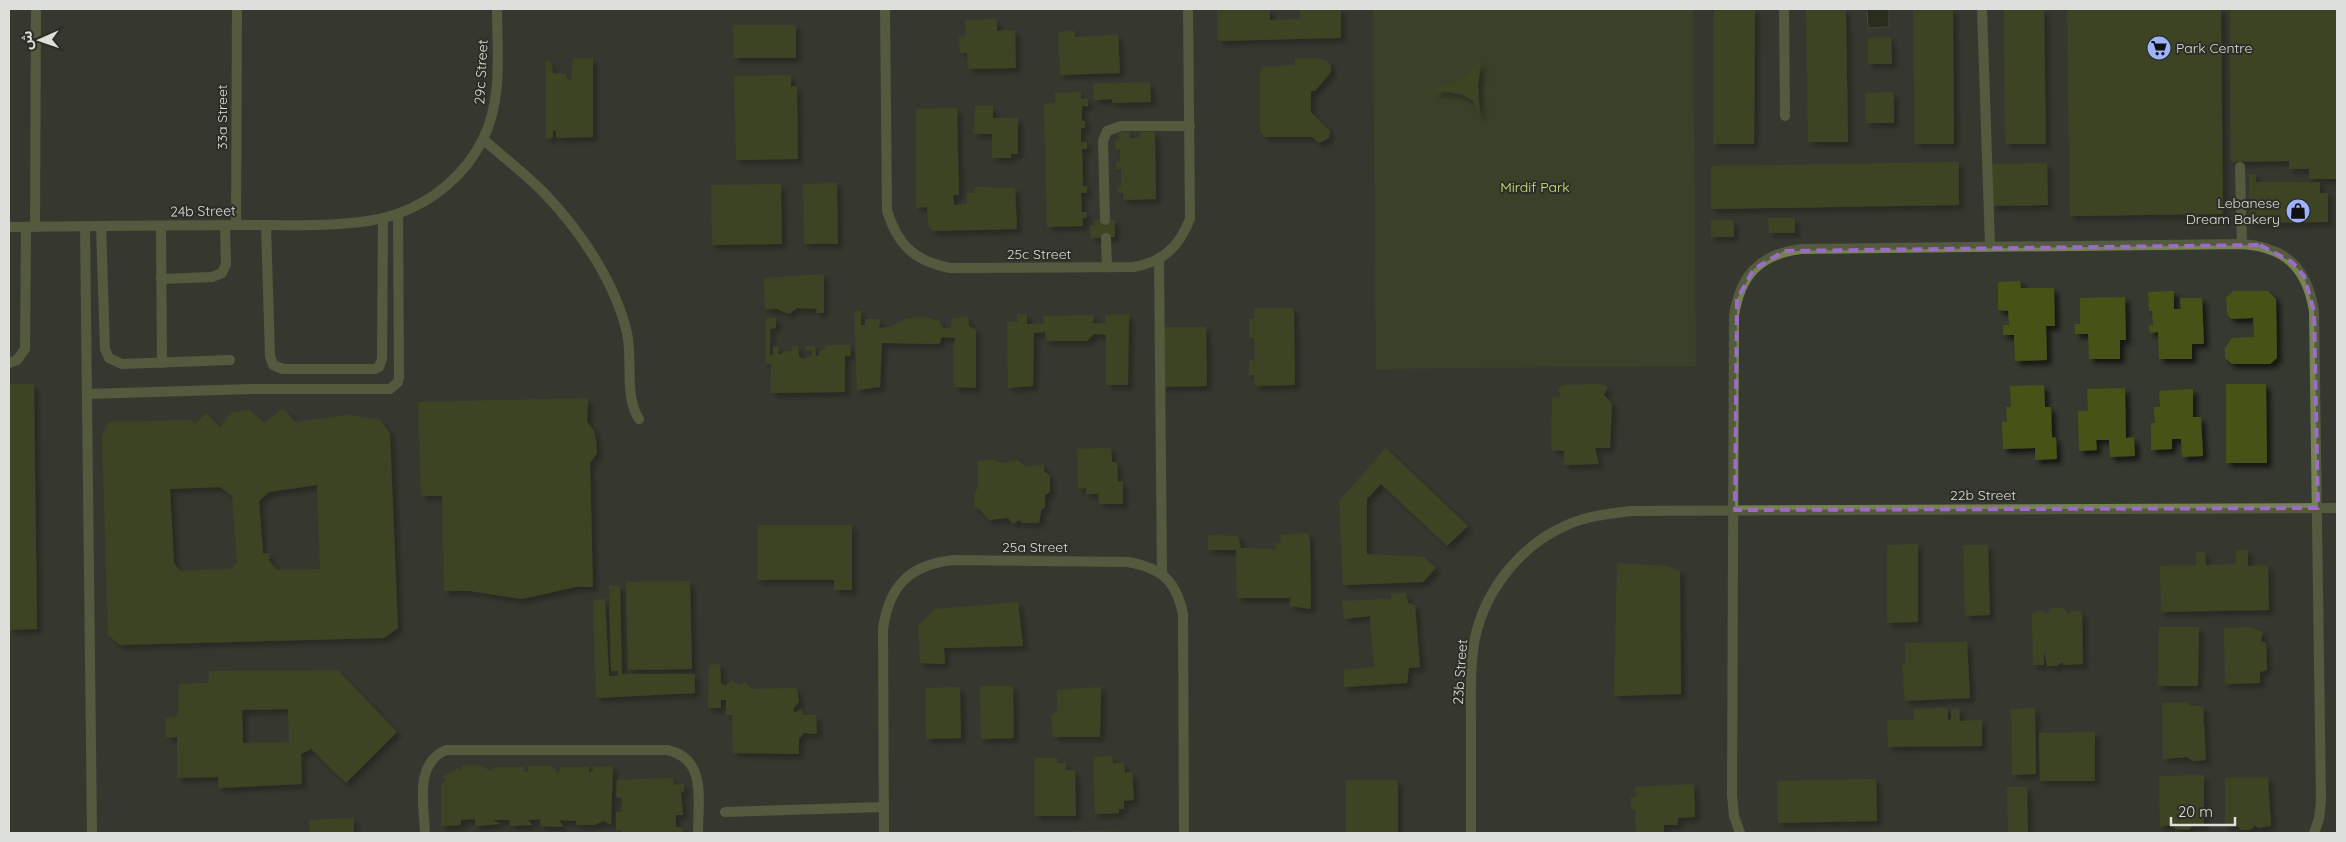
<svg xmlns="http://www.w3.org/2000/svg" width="2346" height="842" viewBox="0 0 2346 842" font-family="Quicksand,'Noto Sans Arabic',sans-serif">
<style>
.green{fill:#404a21}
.water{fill:#1a2008;stroke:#545947}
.building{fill:#445218;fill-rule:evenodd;filter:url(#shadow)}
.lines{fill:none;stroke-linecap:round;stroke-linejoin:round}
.service{stroke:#758351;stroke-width:10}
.minor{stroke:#758351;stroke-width:10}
.marked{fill:none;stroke:#9d6bc8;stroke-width:4;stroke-dasharray:10 6;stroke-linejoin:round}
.labels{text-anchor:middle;stroke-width:4;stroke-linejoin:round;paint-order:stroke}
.poi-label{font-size:14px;fill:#dddfda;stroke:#2c2e26;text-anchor:start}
.street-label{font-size:14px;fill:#dddfda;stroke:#2c2e26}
.park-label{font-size:14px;fill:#cbe77f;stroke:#2c2e26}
</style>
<defs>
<filter id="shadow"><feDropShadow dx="4.5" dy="4.5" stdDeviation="2.5" flood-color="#0009"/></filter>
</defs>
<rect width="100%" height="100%" fill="#363930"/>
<path class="green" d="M1373,9H1693L1696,366L1376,369Z"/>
<path class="water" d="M1867,9H1889V27L1868,28Z"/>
<g class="building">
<path d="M1217,9H1270V20L1300,19V9H1341V38L1218,41Z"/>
<path d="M1714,9H1755L1754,144H1713Z"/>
<path d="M1806,9H1846L1848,142H1808Z"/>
<path d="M1913,9H1953L1954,144H1915Z"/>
<path d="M2004,9H2044L2046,144H2005Z"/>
<path d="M2067,9H2221L2223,214L2070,216Z"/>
<path d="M2230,9H2337V179H2309V169H2289V161L2231,162Z"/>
<path d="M997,19V31L1015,30L1016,68L968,69L967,53H960L959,36L965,37V20Z"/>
<rect x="733" y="25" width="63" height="33"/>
<path d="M1075,31V37L1118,35L1120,73L1060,75L1058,32Z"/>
<path d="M1891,37L1892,64H1868V38Z"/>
<path d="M593,58V137L556,138V131L553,130V138L546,139V61L551,62L553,73L567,74L566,77L571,81L573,59Z"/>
<path d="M1314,58L1327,61L1331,66V72L1315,91H1311V112L1330,131L1329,138L1319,143L1312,137H1265L1260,131V72L1263,67L1295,65V59Z"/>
<path d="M1481,60L1478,86L1480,118L1473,101L1463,95L1444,91L1436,94L1437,89L1465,77Z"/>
<path d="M791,75V87L797,86L798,159L736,160L734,76Z"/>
<path d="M1150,82L1151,102L1112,103V99L1094,100L1093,84Z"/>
<path d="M1081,92V99L1088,98V106H1082V121H1085V128H1081V142H1087V149H1082L1083,186H1087V193H1081L1082,212H1087L1086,218H1083V226L1047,227L1044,104L1055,103V93Z"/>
<path d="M1894,92V123H1866L1865,93Z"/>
<path d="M975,106H993V118H1018V154H1011V158H992V134H974Z"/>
<path d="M957,108L959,195H953L954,205L967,204V193H975L974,187L1015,188L1017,229L933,231L929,227L927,207L916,208V109Z"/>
<path d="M1119,132H1130V138H1140V132H1155L1156,199L1123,200V193H1118V187H1121V169H1116V162H1120V150H1116L1115,141H1119Z"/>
<path d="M1959,162V205L1711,209V166Z"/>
<path d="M2047,163L2048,205L1991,206V164Z"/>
<path d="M2249,174H2256V182H2320V193H2328V222L2249,223Z"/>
<path d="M837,183L838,244H804L803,184Z"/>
<path d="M781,184L782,244L712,245L711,185Z"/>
<path d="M1768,218H1795V233H1769Z"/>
<path d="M1094,220H1115V237L1091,238L1090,226L1095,225Z"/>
<rect x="1711" y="220" width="23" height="17"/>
<path d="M824,274V313H816L817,309L797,308L789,314L777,309H765L764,278Z"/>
<path d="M2020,281L2021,288H2054L2055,326H2046L2047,360L2015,361L2014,335H2003V325H2009L2008,311L1998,310V282Z"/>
<path d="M2174,291V309H2181L2180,298H2202L2204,344H2192V359H2159L2158,332L2150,333L2149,325H2153L2152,311H2149L2148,292Z"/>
<path d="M2233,291H2268L2276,299L2277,358L2270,364H2232L2225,358V348L2232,338L2254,337L2253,318L2231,319L2227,313L2226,298Z"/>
<path d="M2125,297L2126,340H2120V359H2089L2088,334H2075V324H2080V298Z"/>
<path d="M1254,308H1294L1295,385L1255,386L1254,375H1249V360H1255L1254,338H1249V319H1255Z"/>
<path d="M854,311H861V325H865V319H880L879,328L890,327L904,319L923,317L939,321L943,328H951L952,319L968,316L969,326L976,330V388L954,387L953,350L955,338L942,337L939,344L882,343L880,387L857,390Z"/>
<path d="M1017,314H1027V324H1044L1043,316L1094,315L1093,323L1106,324L1105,315L1129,314L1128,385H1106V335L1094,334L1087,341H1046L1045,332L1034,333L1033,386L1008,388L1007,322H1018Z"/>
<path d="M766,318H776V328L770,329V356L773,355V346L779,347L778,354H782L784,351H792V346H798L799,356L803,359L812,356L811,350H806V346H815L816,356L819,355V351L825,350L826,345H850L851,356H845V392L771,393V364L765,363Z"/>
<path d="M1162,327H1206L1207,386L1162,387Z"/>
<path d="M9,384H34L37,629L9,630Z"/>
<path d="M1600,384L1608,387L1604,395L1612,403L1610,448H1595L1599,464L1564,465V451L1551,450L1552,398L1561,397L1558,390L1562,385Z"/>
<path d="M2226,384H2266L2267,463H2226Z"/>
<path d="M2044,385L2045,407H2051L2052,437L2056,438L2057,459L2035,460V448L2003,449L2002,422H2007L2006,407H2011L2010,386Z"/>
<path d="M2125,388L2126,438L2134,437L2135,456L2110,457L2109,440H2096L2097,450L2079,451L2078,411H2088L2087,389Z"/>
<path d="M2193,389V417H2201L2203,456L2182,457L2181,439H2172V449L2151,450V423H2155L2154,407H2160L2159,391Z"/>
<path d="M588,398L587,421L594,431L596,439L597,453L590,463L593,587H575L522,599L470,591H444L442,496H421L418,402Z"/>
<path d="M283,408L295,422L349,415L380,420L390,433L398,628L384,638L120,645L108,635L102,436L108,422L189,420L195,424L206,413L220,427L231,413L249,410L265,423ZM317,485L320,569L277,570L269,560L270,554L263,553L259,501L269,492ZM220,487L232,496L237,562L231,569L180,571L174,563L170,489Z"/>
<path d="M1111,448L1112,462H1117L1118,482L1123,481V504H1099L1098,494H1086V488L1078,489L1077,449Z"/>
<path d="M1386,448L1468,526L1447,546L1381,484L1367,499V554L1424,557L1436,568L1423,582L1343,585L1339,501Z"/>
<path d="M994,460L1002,463L1017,460L1026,467L1044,464V472L1050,475V492L1045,495V507L1041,511L1039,523H1022L1020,520L1013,524L1008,518L989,520L979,509L975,508L974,496L976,490L978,489V461Z"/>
<path d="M757,525H852V590H834V580H757Z"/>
<path d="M1308,533L1310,541L1311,609L1290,606V598H1237L1236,550H1208V535L1238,536L1241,548L1276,549L1275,542L1281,544L1280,535Z"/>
<path d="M1918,544V622L1887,623V545Z"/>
<path d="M1963,545H1988L1990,615L1965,616Z"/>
<path d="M2236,550H2248V566L2268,565L2269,610L2161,612L2160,566L2196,565V552H2205L2206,565L2236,564Z"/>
<path d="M1617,563L1668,566L1680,571L1681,694L1614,696Z"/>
<path d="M690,581L692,669L628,670L626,582Z"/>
<path d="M609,585L620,586L622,674H695V693L596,698L593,600L605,599L609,676H618V671H611Z"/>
<path d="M1406,593L1408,603L1415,605L1420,667L1409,668L1407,683L1344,687V670L1374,667L1370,616L1344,619L1342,601L1391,599V594Z"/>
<path d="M1018,602L1023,646L944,648L945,664L920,663L918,626L935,609Z"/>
<path d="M2052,608H2063L2069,614L2072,611L2082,612L2083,664L2063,665V662L2057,666H2047L2044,650V665H2033L2032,614L2040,610L2049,614V610Z"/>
<path d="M2159,627H2199L2198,686H2158Z"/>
<path d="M2251,627L2263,632L2261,641L2266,643L2267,670L2260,672V683L2225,684L2224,628Z"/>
<path d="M1967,642L1970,698L1905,701L1902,664H1905V643Z"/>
<path d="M720,664L721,683L726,686L733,680L736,684L741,685L745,682L752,689L797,688L799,702L793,709L794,713L801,709L803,715H816L817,734L804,733L799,739V754L733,753L732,715H726V700H721V708H708L709,665Z"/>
<path d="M338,670L397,732L346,783L311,749L301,754L302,784L218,788V777L177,778V737L166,738L165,718L178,716L179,684L208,683L209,671ZM288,709L289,742L243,743L242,710Z"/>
<path d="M980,686H1013L1014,738L981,739Z"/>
<path d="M960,687L961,738L926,739L925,688Z"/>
<path d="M1101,687L1100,737H1053L1051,716L1057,711V690Z"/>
<path d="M2189,702V706H2203L2206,760L2193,761L2187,757L2163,759L2162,703Z"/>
<path d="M1948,708V720L1951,719V709L1959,708L1960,721L1982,720V746L1888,747L1887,720H1914V709Z"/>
<path d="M2035,708L2036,774L2012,775L2011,709Z"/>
<path d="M2095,732V781H2040L2039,733Z"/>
<path d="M1112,756L1113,763H1124L1125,773L1132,772L1134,800L1124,801V809H1119V813L1095,814L1093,757Z"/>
<path d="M1035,758H1057L1058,763H1066V770H1075L1076,816H1035Z"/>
<path d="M479,765L491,771L495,767H524L525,772L528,771V766H551L556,769L557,775L560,767H589V773L593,771V767L613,766L611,825L604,821L594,825H577L576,821L559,820L564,827L541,826L540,819L528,820L532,825L510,826L509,820H493L500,824L475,826V819L461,820V825L441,826V785L445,780L443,777L458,768L459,771L461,770L462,766Z"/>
<path d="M2204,775V826L2193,825L2189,830L2175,829L2174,824L2160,827L2159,776Z"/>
<path d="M2268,777L2271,826L2258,828L2255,825L2252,829L2248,830H2241L2237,826H2225V778Z"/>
<path d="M672,778L674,785L684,784V793L681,791L683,815H676V827L683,828V833H621V830H616V812H622V798L616,797L617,780Z"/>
<path d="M1876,779L1877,821L1778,823L1777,781Z"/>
<rect x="1346" y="780" width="52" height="53"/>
<path d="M1694,784L1695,817L1678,818V825H1664V833H1636L1635,810H1631V797H1636L1635,787Z"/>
<path d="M2007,787H2027L2028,833H2008Z"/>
<path d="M354,818V833H309V820Z"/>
<path d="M1072,831L1143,832V833H1072Z"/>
</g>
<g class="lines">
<g class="service">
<path d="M483,139C504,158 527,175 546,195C581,232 615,282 627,333C633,359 624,397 639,419"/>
<path d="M2240,167L2242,244"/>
<path d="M1105,220L1103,141L1107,131L1121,126H1190"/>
<path d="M266,225L270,356L273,365L283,369H374L379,367L382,359L383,218"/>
<path d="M85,226L92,833"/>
<path d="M101,226L105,349L109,358L122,364L230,360"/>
<path d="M161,226L162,363"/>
<path d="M35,227L36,9"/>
<path d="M1106,238L1107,267"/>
<path d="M1159,260L1162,574"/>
<path d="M161,279L212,277L222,273L226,264L225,225"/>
<path d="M9,363L17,360L25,349L26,227"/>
<path d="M87,394L252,389H390L398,382L399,377L398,214"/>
</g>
<g class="minor">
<path d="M885,9L887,211C898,245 914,261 950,268L1133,267C1163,262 1179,247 1190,219L1188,9"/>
<path d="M1784,9L1785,116"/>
<path d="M1982,9L1990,246"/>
<path d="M236,225L237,9"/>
<path d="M9,227C88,226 168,225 247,225C290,225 358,228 397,214C434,201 466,174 483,139C503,99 497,52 497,9"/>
<path d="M725,812L884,807"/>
<path d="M425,833C424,804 414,764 446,750H667C707,758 698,801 698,833"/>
<path d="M884,833L883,629C889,586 909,565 953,560L1128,562C1161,568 1176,580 1183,614L1184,833"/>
<path d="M1471,833C1471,796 1471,760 1471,723C1471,699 1470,674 1473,651C1479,597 1518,546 1567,525C1587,516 1608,514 1630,511L2337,508"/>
<path d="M1740,833L1734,816L1732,795L1734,316C1740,275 1760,254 1801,249L2242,244C2286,247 2307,268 2314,311L2321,801L2319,819L2314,833"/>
</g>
</g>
<path d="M0 0H2346V842H0ZM2260,245L2292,262L2304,276L2314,311L2318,508L1735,510L1737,299L1754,269L1784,251Z" fill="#363930" fill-opacity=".55" fill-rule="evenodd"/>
<path class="marked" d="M2260,245L2292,262L2304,276L2314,311L2318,508L1735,510L1737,299L1754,269L1784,251Z"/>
<defs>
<symbol id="supermarket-disc" viewBox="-11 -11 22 22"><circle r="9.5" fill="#9eb3fd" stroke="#2c2e26"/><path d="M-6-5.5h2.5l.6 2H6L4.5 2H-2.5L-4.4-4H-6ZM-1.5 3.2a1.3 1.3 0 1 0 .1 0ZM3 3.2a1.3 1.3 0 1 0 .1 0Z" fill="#111"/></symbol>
<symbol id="shop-disc" viewBox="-11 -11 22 22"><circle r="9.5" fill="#9eb3fd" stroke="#2c2e26"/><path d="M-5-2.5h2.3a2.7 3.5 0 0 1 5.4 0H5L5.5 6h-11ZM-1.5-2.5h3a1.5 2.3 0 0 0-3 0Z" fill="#111"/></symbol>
</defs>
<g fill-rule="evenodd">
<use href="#supermarket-disc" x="2145" y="34" width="28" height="28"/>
<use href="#shop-disc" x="2284" y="197" width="28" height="28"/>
</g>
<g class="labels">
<g class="poi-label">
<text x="2176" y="53">Park Centre</text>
<text x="2280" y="208" text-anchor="end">Lebanese<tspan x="2280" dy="16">Dream Bakery</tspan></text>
</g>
<g class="street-label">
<text transform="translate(481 72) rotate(-87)" y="5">29c Street</text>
<text transform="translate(222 117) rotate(-90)" y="5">33a Street</text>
<text transform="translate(203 211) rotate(-1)" y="5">24b Street</text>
<text x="1039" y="259">25c Street</text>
<text x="1983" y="500">22b Street</text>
<text x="1035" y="552">25a Street</text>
<text transform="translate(1460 672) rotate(-86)" y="5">23b Street</text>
</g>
<g class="park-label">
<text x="1535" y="192">Mirdif Park</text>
</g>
</g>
<rect width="2346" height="842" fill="none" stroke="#dddfda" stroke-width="20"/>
<g transform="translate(40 40) rotate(268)" stroke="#2c2e26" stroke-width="4" paint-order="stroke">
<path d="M0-4L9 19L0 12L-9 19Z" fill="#dddfda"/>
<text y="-8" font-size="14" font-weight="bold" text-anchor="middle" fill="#dddfda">ش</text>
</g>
<path d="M2171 817v8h64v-8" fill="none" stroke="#dddfda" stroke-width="2.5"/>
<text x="2178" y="817" font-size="15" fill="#dddfda" stroke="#2c2e26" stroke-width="4" paint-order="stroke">20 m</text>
</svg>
